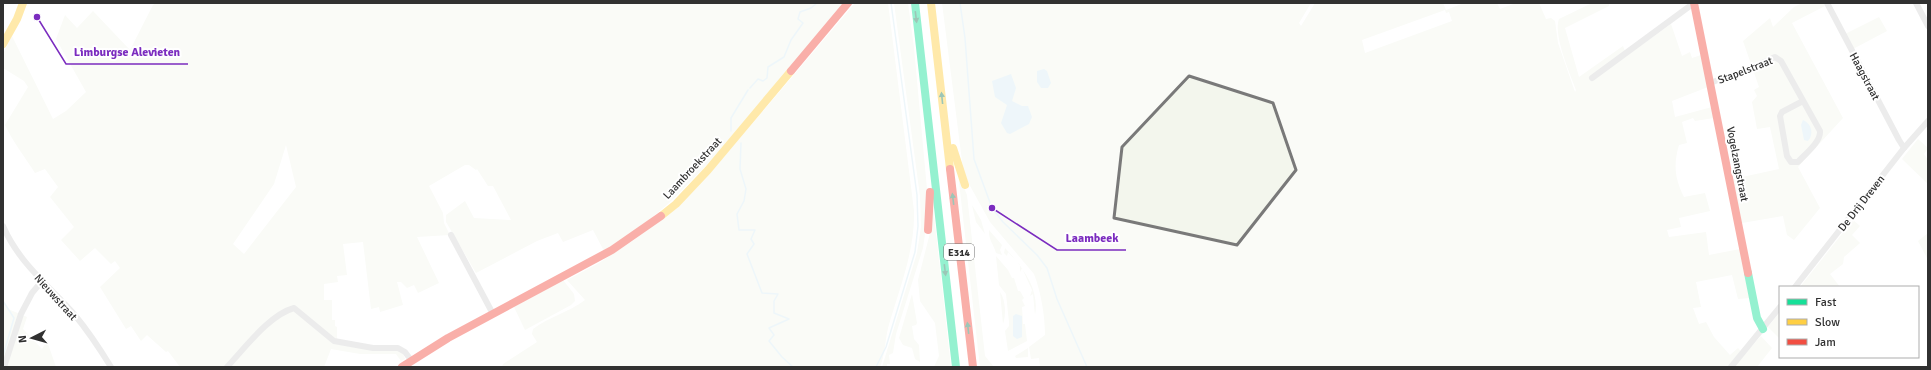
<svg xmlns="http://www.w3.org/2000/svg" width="1931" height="370" viewBox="0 0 1931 370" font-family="Signika,sans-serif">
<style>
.green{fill:#f3f6ed;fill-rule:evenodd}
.water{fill:#d9ecf4}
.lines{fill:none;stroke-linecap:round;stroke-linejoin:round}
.stream{stroke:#d9ecf4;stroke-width:1.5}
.street{stroke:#d5d5d5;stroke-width:6}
.fast{stroke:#16e098;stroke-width:8}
.slow{stroke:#ffcf43;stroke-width:8}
.jam{stroke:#f24e42;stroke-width:8}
.oneway{fill:#25805f}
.marked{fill:none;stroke:#797979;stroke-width:3;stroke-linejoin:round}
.labels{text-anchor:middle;stroke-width:4;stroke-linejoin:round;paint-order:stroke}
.shield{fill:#fff;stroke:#6f6f6f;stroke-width:1}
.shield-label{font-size:10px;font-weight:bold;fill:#313131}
.street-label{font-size:11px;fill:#313131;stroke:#fff}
.leader{fill:none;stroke:#7b2cbf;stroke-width:1.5}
.callout-dot{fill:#7b2cbf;stroke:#fff;stroke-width:1.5}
.callout-label{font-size:12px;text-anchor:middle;font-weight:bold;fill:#7b2cbf;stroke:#fff;stroke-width:4;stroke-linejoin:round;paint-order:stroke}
</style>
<rect width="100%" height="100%" fill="#fff"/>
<g class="green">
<path d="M156,3H844L712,160L669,203L648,221L604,251L593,230L563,242L558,233L537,241L476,273L446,222V215L465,201L474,218L511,220L493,186H488L477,169L476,170L469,165H465L429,186L443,213L444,223L450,235L417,237L439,283L418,293L414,285L407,288L401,282H397L403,305L380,312L379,307L371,309L363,242L343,244L347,275L337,276L338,282L324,284V300H332V320H335V326L337,327V344L358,348L398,350L403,354L405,359L401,361L396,354H360L331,349L324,367H180L168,351L166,352L147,335L141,341L131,326L126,329L100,287L120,268L115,261L111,264L95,248L80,261L61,240L74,227L50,197L58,187L45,169L35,173C25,157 13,142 5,125L28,87L24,81L3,68V54L12,36L53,119L66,111L86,92L56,39L65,15L77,28L93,11L130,50L153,5ZM286,145L296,187L244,254L233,244L274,184Z"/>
<path d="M855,3H888L914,211C915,252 899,289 888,328C885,341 885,354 880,367H502L503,364L537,342L532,334L533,329C549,317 569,312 585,300L567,280L599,263L634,240L677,208L718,164Z"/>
<path d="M894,3H908L914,48L928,200L927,220L923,248L896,334L893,353L889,355L890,364H887V367H882L917,253L921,227L920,196Z"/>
<path d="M942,3H1311L1299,23L1301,26L1315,3H1443L1446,10L1464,3H1497L1500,9L1516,3H1539L1546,19L1551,18L1555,21L1558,43L1575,92L1576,90C1570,74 1553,35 1559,19L1592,3H1609V6L1565,28L1579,77L1623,46L1625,51L1594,79L1671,24L1682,56L1690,52L1692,58L1701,55L1708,87L1672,101L1675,117L1712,107L1714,118L1695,121L1693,118L1682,122L1687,143L1679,145C1673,165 1675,179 1684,197L1705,193L1710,211L1679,218L1681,227L1667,230L1669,237L1706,232L1709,255L1740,249L1750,298L1738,299L1732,275L1696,282L1701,307L1693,308L1699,324L1706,322L1714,337L1730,355L1738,348L1744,355L1761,336L1772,348L1757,367H1040L1039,358L1031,359L1029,347L1045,335C1045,316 1041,292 1034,274L990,222L969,184L963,169ZM1445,10L1446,13L1449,12L1452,21L1365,53L1362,40Z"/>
<path d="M1802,3H1823L1825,6L1792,23L1843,118L1798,167L1820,208L1794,240L1787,235L1783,216L1742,223L1733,179L1779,169L1770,127L1757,129L1752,102L1757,96L1754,90L1759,87L1743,41L1770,18L1773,27L1794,7Z"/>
<path d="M1879,17L1887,31L1853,49L1845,34Z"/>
<path d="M1918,139L1928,148L1924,154L1928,160V184L1902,159Z"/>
<path d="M958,173L967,195L985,356L994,367H980Z"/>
<path d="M972,205L981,220L985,234L976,222Z"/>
<path d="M933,206L951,367H934L939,356L935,323L920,301L918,280L930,233Z"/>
<path d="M1853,220L1860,226L1852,235L1860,243L1844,257L1843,264L1830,274L1840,287H1800Z"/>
<path d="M989,230L1002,245L1000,250L1002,255L996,253C994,245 988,239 989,230Z"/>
<path d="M1928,233V260L1918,241Z"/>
<path d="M1005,248C1022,266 1040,289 1035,315L1033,294L1030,296L1032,290L1022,268L1020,272V265L1008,252L1007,256L1004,253Z"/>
<path d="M996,256L1008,270L1012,278H1014L1018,291H1020L1024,298L1022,300L1025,306L1022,307L1023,324H1025L1027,341L1008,351L1005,331L1009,326V322L1006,294L999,285Z"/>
<path d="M563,280L574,294L575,301L571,305L525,330L514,307Z"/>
<path d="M1000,292C1006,301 1006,315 1003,324Z"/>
<path d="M912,294L917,323L916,325L912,326L914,339L919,345L920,362L915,359L912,348L903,345L899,338Z"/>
<path d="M3,301L8,309L27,317L23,329L42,349L47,341L56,367H3Z"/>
<path d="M1780,312V338H1779L1768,327Z"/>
<path d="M1028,348V357L1016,358L1015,356Z"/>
</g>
<g class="water">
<path d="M1044,69L1047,71L1051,83L1048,88H1041L1037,82V71Z"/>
<path d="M1011,74L1016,88L1012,101L1022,106H1028L1032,117L1029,124L1010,134L1007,133L1001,123L1007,105L995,97L992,81Z"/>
<path d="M1803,120C1812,124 1814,134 1808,141L1804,140L1801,125Z"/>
<path d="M1016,314L1022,316V337L1017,339L1013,336V316Z"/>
</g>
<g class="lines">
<g class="stream">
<path d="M960,3L965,38L974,159L992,208L1003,222L1037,255L1047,268L1057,299L1087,367"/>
<path d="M750,88L758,79L763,81L767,78L768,67L784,57L791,40L803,23L798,19L800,12L811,8L817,3"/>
<path d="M731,131V118L748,90"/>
<path d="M741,143L740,169L746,189L744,201L737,214L739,230H755L751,239L754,244L747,254L762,293L778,294L774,301V313L789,319L769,328L774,335L769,341L782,357L793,367"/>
<path d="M3,301L14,318L3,356"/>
<path d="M876,367L886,347L915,252L918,226L917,195L891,3"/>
</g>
<g class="street">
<path d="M1827,3L1899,140L1904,148"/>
<path d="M1916,3L1928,26"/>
<path d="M1592,78L1694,3"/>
<path d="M1710,83L1754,67L1775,57L1781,61L1820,131C1821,142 1805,154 1798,162H1791L1787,156L1780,116L1782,112L1803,101"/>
<path d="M3,226C19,263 48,285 74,314C88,331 100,349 111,367"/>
<path d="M451,235L493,314"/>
<path d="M1795,287L1904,148L1928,121"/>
<path d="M4,367L21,314L32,293L42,281"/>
<path d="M227,367C245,348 269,315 294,308L334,341L373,348H398L405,352L411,360"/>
<path d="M1731,367L1780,307"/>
</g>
<g class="fast">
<path d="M915,3L956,367"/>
<path d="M1748,273L1757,318L1763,329"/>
</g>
<g class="slow">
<path d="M931,3L950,169"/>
<path d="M3,44L17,19L23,3"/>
<path d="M953,148L965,185"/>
<path d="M661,216L676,204L708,170L791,71"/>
</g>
<g class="jam">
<path d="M1694,3L1748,273"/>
<path d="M791,71L848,3"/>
<path d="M950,169L973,367"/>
<path d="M928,230L930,192"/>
<path d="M402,367L448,338L612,250L661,216"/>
</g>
</g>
<defs><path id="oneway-solid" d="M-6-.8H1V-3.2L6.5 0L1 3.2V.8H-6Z"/></defs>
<g class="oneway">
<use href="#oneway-solid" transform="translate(916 17) rotate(83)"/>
<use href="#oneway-solid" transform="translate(942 98) rotate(-96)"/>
<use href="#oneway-solid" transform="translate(953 199) rotate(-97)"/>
<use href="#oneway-solid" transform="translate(945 270) rotate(83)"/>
<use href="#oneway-solid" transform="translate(968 328) rotate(-97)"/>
</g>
<path d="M0 0H1931V370H0ZM1189,76L1273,103L1296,170L1237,245L1114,218L1122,147Z" fill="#fff" fill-opacity=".55" fill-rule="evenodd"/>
<path class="marked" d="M1189,76L1273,103L1296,170L1237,245L1114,218L1122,147Z"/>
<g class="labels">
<rect class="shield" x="944" y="244" width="30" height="16" rx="3"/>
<g class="shield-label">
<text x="959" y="256">E314</text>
</g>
<g class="street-label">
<text transform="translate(1745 70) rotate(-21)" y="4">Stapelstraat</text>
<text transform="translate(1865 76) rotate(62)" y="4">Haagstraat</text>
<text transform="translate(1738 164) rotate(79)" y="4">Vogelzangstraat</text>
<text transform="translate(692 168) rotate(-47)" y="4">Laambroekstraat</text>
<text transform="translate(1861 203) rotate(-52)" y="4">De Drij Dreven</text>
<text transform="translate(56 297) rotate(48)" y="4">Nieuwstraat</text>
</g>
</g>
<path class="leader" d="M37 17L66 64H188M992 208L1057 250H1126"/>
<g class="callout-dot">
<circle cx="37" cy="17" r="4"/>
<circle cx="992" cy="208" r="4"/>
</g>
<g class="callout-label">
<text x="127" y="56">Limburgse Alevieten</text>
<text x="1092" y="242">Laambeek</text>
</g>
<rect width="1931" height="370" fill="none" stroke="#313131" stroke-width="8"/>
<rect x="1779" y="286" width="140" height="72" fill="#ffffff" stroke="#adadad"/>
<rect x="1787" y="299" width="20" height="6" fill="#16e098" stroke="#adadad"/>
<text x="1815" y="306" font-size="12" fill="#313131">Fast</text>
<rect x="1787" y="319" width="20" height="6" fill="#ffcf43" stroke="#adadad"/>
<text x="1815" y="326" font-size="12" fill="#313131">Slow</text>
<rect x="1787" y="339" width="20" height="6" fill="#f24e42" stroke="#adadad"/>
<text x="1815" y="346" font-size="12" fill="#313131">Jam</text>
<g transform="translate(32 338) rotate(264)" stroke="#ffffff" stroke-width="3" paint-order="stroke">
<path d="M0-3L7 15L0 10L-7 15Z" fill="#313131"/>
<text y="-6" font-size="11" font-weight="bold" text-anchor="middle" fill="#313131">N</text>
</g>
</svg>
